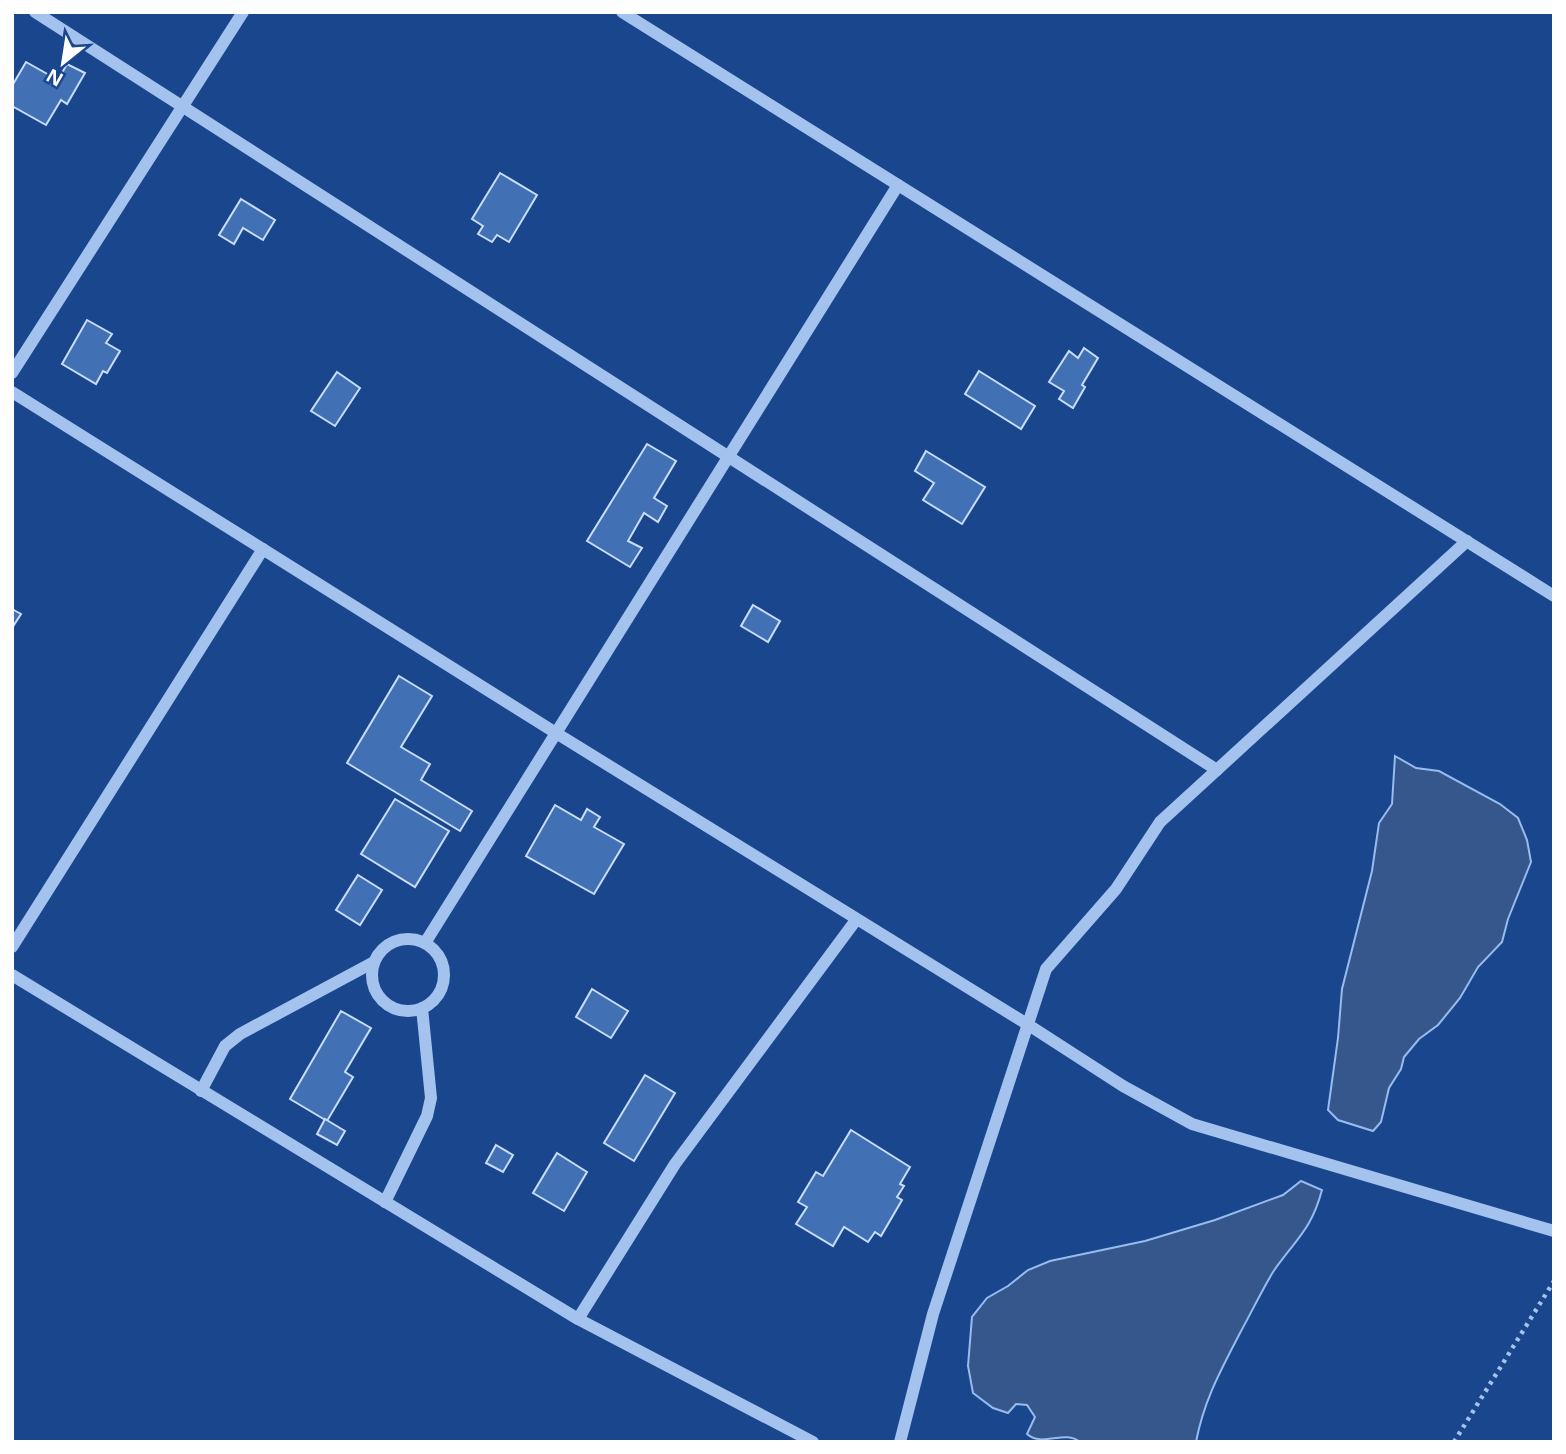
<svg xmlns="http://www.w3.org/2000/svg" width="1566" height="1454" viewBox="0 0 1566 1454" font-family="'Noto Sans',sans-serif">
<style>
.water{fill:#36578b;stroke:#96bcf0;stroke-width:2}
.building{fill:#4170b4;stroke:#c9ddfa;stroke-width:2}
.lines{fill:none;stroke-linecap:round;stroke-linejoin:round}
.path{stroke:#a3c2ee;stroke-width:4.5;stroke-dasharray:3.5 5;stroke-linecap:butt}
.minor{stroke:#a3c2ee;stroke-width:12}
</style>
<rect width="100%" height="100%" fill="#19468c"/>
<g class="water">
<path d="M1395,756L1416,768L1439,771L1500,804L1518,818L1527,840L1531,862L1508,919L1502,942L1478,967L1460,998L1438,1025L1419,1039L1404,1057L1401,1069L1389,1088L1381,1122L1373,1131L1338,1120L1328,1110L1338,1038L1342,989L1372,871L1379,823L1392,804Z"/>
<path d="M1301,1181L1322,1190C1311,1231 1295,1240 1273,1272C1261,1292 1251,1313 1240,1333C1221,1370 1204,1400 1196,1442H1080C1064,1429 1043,1448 1027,1434L1035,1417L1027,1405L1016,1404L1008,1413L993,1408L973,1393L968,1366L972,1317L987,1298L1008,1286L1028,1270L1050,1261L1145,1241L1215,1220L1283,1195Z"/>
</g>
<g class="building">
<path d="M26,62L58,80L67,64L85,73L67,104L61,100L46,125L12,106V86Z"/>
<path d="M500,173L537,195L509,242L497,235L492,242L478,234L483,226L472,219Z"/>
<path d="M241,199L275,220L263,240L243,228L234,244L219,235Z"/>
<path d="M87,320L112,334L106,343L120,351L107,373L103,371L96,384L62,364Z"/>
<path d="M1084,348L1098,358L1082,385L1085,387L1073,408L1059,399L1064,391L1049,382L1069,351L1078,358Z"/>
<path d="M979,371L1035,406L1021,429L965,394Z"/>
<path d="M337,372L360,388L335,426L311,411Z"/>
<path d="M647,444L676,461L654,498L667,506L658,522L644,513L628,541L642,548L630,567L587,541Z"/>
<path d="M926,451L985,487L962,524L923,500L934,483L915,471Z"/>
<path d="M753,605L780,621L768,642L741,626Z"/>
<path d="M12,609L21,614L12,628Z"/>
<path d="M399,676L432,696L401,747L430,764L421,780L472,811L460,831L347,763Z"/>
<path d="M395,799L449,831L415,887L361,854Z"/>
<path d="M555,805L581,820L587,809L600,817L594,827L624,844L594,894L526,856Z"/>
<path d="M358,875L382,890L360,925L336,910Z"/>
<path d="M592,989L628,1011L611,1038L576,1017Z"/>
<path d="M341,1011L371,1028L345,1072L353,1077L327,1121L290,1099Z"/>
<path d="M645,1075L675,1093L634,1161L604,1143Z"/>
<path d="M325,1119L345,1131L337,1145L317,1134Z"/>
<path d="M851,1130L910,1167L900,1184L904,1186L897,1197L902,1200L881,1236L875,1232L868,1242L844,1227L833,1246L796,1224L807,1207L798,1202L816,1172L823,1176Z"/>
<path d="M496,1145L513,1155L503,1172L486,1163Z"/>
<path d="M557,1153L587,1172L564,1211L533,1193Z"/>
</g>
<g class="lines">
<path class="path" d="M1454,1442L1554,1281"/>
<g class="minor">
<path d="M35,12L1217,770"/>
<path d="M622,12L1554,596"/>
<path d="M12,373L243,12"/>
<path d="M12,392L556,733L1027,1024L1123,1086L1192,1124L1554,1231"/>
<circle cx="408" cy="975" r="36"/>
<path d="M425,943L898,185"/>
<path d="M12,947L263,549"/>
<path d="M12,975L578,1319L813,1442"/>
<path d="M201,1091L225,1046L240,1034L374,962"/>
<path d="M385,1202L427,1116L431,1098L422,1008"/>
<path d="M578,1319L675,1164L856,920"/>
<path d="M900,1442L933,1314L1046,969L1116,889L1160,822L1467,541"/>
</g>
</g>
<rect width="1566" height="1454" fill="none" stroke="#ffffff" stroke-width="28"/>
<g transform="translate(63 63) rotate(210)" stroke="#19468c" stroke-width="5" paint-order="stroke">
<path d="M0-5L12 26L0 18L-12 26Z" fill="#ffffff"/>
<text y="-10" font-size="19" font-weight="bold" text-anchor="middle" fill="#ffffff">N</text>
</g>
</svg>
